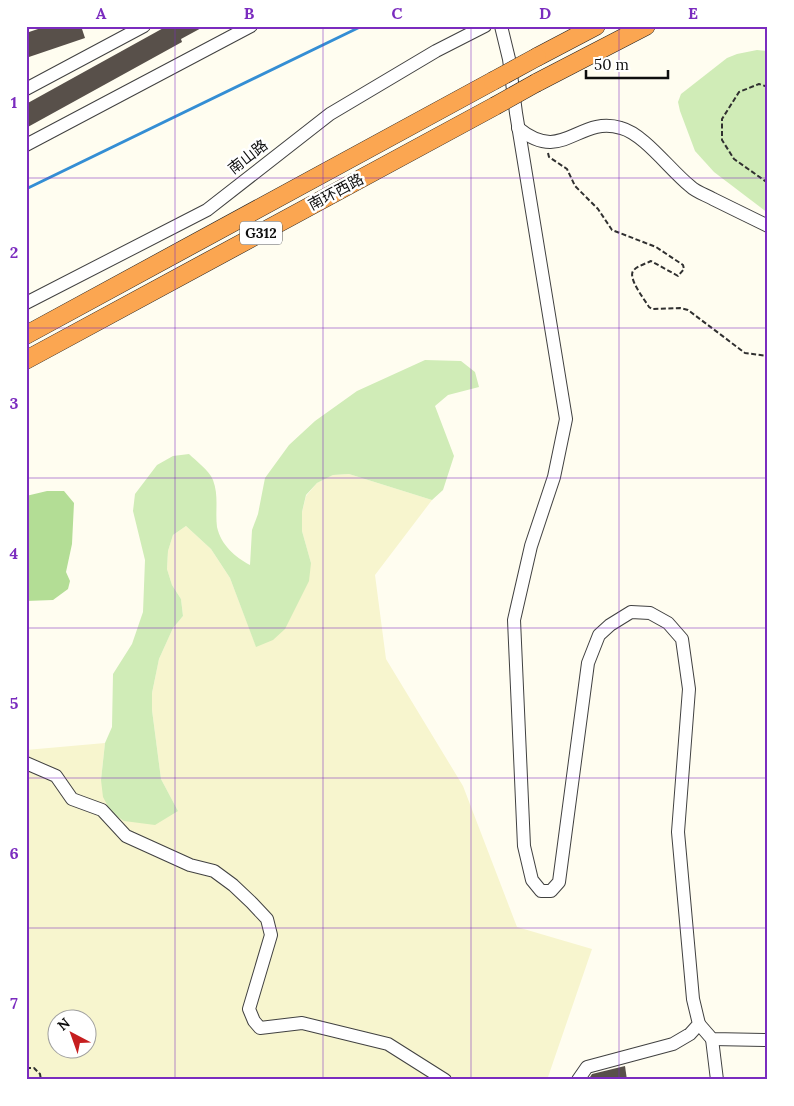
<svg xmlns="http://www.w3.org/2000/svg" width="794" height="1106" viewBox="0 0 794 1106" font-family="Lora,'Noto Sans SC',serif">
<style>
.farmland{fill:#f7f5ce;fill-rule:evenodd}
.green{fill:#d0ecb7}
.forest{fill:#b3dd95}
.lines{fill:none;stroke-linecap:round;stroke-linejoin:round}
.stream{stroke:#348ed4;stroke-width:3}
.building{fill:#58504a}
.minor-casing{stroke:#414141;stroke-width:14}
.highway-casing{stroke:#1f1f1f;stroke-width:19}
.path{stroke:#303030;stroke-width:2;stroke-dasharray:5 2.5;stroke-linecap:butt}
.minor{stroke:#fff;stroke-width:12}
.highway{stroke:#fba651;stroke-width:18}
.highway-bridge-casing{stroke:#1f1f1f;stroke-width:19;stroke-linecap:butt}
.highway-bridge{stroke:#fba651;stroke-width:18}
.grid{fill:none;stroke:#7b2cbf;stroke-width:1;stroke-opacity:0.55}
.labels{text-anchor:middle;stroke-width:5;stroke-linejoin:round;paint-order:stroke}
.shield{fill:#fff;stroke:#565656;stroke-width:1}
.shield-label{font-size:14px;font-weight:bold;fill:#0e0e0e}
.street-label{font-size:15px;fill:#0e0e0e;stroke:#fff}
.neatline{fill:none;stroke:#7b2cbf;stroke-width:2}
.grid-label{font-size:16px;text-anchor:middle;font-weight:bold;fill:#7b2cbf}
</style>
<rect width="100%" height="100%" fill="#fffdf0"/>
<path class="farmland" d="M349,474L432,500L375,575L386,659L463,786L517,927L592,949L547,1080H26V750L105,743L101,780L178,811L161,779L152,710V693L159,659L173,628L183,616L181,599L172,585L167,569L168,551L173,535L186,526L211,549L230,578L256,646L311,563L302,531V512L306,496L317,483L333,475ZM58,1018H88V1048H58Z"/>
<g class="green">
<path d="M757,50L768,51V213L714,172L695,151L680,111L678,102L681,94L727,58L737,54Z"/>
<path d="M425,360L461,361L475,372L479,387L448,395L435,406L454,456L443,490L432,500L349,474L333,475L317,483L306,495L302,512V531L311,563L309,581L285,629L273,640L256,647L230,578L211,549L186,526L173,535L168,551L167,569L172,585L181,599L183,616L173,628L159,659L152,693V710L161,779L178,811L155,825L124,821L111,812L103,797L101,780L105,743L112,727L113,674L132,644L143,612L145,560L133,511L135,494L157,465L173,456L189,454C196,461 209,470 213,480C219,496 215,511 217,527C221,545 235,557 250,565L252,530L258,514L265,478L289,445L315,421L357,391Z"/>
</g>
<path class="forest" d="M47,491H64L74,503L72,544L66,572L70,581L68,589L53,600L26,601V496Z"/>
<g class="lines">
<path class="stream" d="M26,189L362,26"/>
</g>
<g class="building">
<path d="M47,26H81L85,38L26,58V33Z"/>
<path d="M167,26H205L181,39L182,42L26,128V104Z"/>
<path d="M625,1066L627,1080H588L592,1074Z"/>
</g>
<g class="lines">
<defs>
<g id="minor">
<path d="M501,26L509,59L516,113L566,419L554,477L531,546L514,620L524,846L532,880L541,891H551L559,882L588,663L599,635L610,625L631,612L650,613L668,623L682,639L689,689L678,832L693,999L699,1024L690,1034L673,1044L587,1067L578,1080"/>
<path d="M26,89L144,26"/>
<path d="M518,128C563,165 578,115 621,128C644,134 670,170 690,186C696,192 706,195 713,199C731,208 750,217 768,226"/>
<path d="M26,145L251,26"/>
<path d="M26,303L207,210L330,114L436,51L485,26"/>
<path d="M26,763L56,776L72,799L102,810L126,836L190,865L214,871L233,885L252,903L267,919L271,935L249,1009L254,1021L260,1028L302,1023L388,1044L445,1080"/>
<path d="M699,1024L712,1039L768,1040"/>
<path d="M712,1039L717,1080"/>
</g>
<g id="highway">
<path d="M537,57L596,26"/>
<path d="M536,83L646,26"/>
<path d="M26,335L493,81"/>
<path d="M26,360L495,106"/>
</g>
</defs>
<use href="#minor" class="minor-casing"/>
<use href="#highway" class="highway-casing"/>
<g class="path">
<path d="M768,87L759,84L739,92L722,119V140L734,159L768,183"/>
<path d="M548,153L549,157L567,169L575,186L598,209L612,230L656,247L683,265L684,269L678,276L651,261C645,264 637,266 633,271C628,279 645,300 649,307L652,309L680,308L688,310L745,353L768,356"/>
<path d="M26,1068H34L40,1074L41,1080"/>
</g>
<use href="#minor" class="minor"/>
<use href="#highway" class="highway"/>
<defs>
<g id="highway-bridge">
<path d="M493,81L537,57"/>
<path d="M495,106L536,83"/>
</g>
</defs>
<use href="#highway-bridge" class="highway-bridge-casing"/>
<use href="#highway-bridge" class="highway-bridge"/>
</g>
<path class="grid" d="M175,26V1080M323,26V1080M471,26V1080M619,26V1080M26,178H768M26,328H768M26,478H768M26,628H768M26,778H768M26,928H768"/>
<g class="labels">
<rect class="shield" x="240" y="221.5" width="42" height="23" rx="4"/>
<g class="shield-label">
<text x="261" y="238">G312</text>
</g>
<g class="street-label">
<text transform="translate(248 157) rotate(-38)" y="5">南山路</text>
<text transform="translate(336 192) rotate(-28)" y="5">南环西路</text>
</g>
</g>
<rect width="794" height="1106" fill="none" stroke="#ffffff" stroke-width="55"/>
<g transform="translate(72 1034) rotate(319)"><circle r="24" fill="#ffffff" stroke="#9f9f9f"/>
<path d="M0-4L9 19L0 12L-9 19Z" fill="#c61e1f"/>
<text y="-8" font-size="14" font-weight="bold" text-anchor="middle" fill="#0e0e0e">N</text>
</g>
<path d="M586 70v8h82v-8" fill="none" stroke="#0e0e0e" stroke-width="2.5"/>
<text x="594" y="70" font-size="15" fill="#0e0e0e" stroke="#ffffff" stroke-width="4" paint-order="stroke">50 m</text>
<rect x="28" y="28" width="738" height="1050" class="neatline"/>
<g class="grid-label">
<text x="101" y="19">A</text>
<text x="249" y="19">B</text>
<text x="397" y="19">C</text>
<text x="545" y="19">D</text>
<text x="693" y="19">E</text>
<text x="14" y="108">1</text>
<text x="14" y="258">2</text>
<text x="14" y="409">3</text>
<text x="14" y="559">4</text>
<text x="14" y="709">5</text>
<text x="14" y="859">6</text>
<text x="14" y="1009">7</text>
</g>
</svg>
